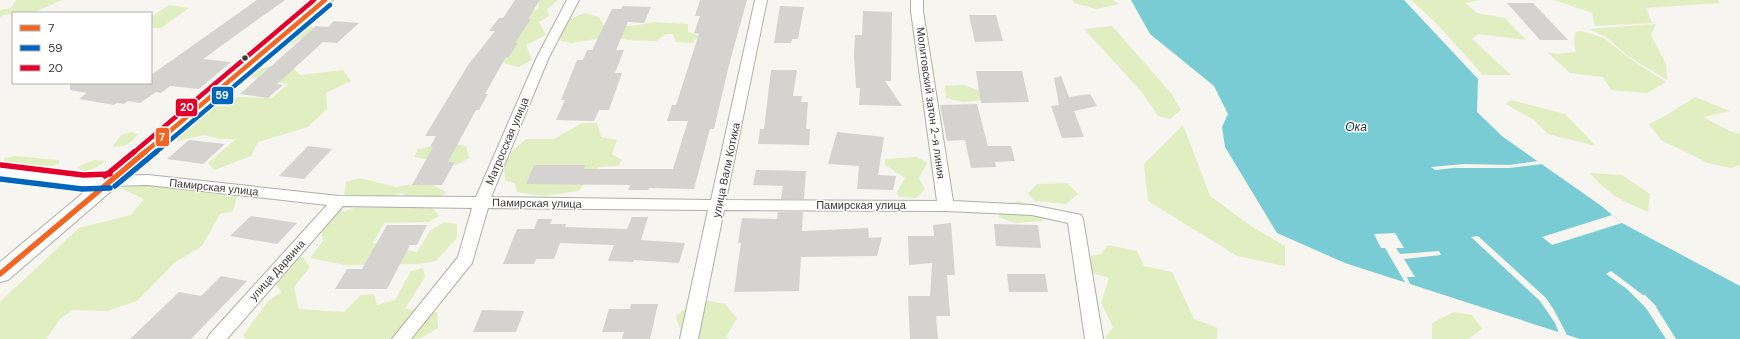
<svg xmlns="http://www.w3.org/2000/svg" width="1740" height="339" viewBox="0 0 1740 339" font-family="'DM Sans',sans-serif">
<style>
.green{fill:#e1eec2}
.water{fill:#7accd4}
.pier{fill:#f6f5f0}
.building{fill:#d4d3cf}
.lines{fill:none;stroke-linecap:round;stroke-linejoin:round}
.minor-casing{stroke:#afaeab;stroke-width:2}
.tertiary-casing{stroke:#afaeab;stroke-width:2}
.minor{fill:#fefefd;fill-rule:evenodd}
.tertiary{fill:#fefefd;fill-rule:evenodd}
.bus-1-far1-casing{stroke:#fff;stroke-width:7}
.bus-1-casing{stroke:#fff;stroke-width:8}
.bus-2-far1-casing{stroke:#fff;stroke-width:7}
.bus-2-casing{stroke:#fff;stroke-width:8}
.bus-3-far1-casing{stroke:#fff;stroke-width:7}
.bus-3-casing{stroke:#fff;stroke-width:8}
.bus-1-far1{stroke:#f26522;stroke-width:4.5}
.bus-1{stroke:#f26522;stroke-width:5.5}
.bus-2-far1{stroke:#0065bd;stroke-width:4.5}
.bus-2{stroke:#0065bd;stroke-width:5.5}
.bus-3-far1{stroke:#e4002b;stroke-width:4.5}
.bus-3{stroke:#e4002b;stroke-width:5.5}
.bus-dot{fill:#3a3936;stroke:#fff;stroke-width:1.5}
.labels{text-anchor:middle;stroke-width:3;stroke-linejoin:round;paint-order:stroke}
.street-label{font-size:11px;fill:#3a3936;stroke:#fff}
.water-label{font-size:12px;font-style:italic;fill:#1b2f32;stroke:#fff}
.line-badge{stroke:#fff;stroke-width:1.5}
.badge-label{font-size:11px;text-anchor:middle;font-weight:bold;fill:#fff}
</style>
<rect width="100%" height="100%" fill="#f6f5f0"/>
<g class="green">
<path d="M16,0H62L33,13H13V14L3,15L0,17V10L11,8Z"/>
<path d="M539,0H558L547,9L549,16L539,22L546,35L526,45L532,60L519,67L503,63L528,14L538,8Z"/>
<path d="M1073,0H1113L1119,4L1096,9L1074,3Z"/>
<path d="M1411,0H1480L1465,3L1477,13L1505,18L1526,40L1478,34L1472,39L1511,75H1483L1437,24Z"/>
<path d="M1554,0H1717L1721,3L1646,8L1652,23L1595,26L1592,13Z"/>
<path d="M169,5L189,8L161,28H151V17Z"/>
<path d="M585,13L599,17L603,25L631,26L655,22L688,24V32L700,36L691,43L676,42L673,34H666L656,41L627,40L614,36L571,43L561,41L559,32L565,21Z"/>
<path d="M311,23L314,31L289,46L270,52L294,24Z"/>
<path d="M1656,24L1651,35L1666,64L1667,80L1628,56L1606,37L1589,29Z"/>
<path d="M1112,26L1171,93L1181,110L1170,119L1158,116L1141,91L1084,29Z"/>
<path d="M1582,31L1604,38L1626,56L1666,82L1647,93L1611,90L1603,77L1570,73L1547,52L1557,54L1576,52L1574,44L1575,32Z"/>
<path d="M270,66L292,67L300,75L343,70L351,81L326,93L327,109L308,127L258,142L251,156L214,170L208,163L236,139H220L204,135L177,141V130L208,106L238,97L272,98L288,84L253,78L254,72Z"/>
<path d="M965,85L985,93L986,100L963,102L946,98L945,86Z"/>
<path d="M1695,97L1730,111L1703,117L1730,131L1740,134V165L1731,168L1708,163L1661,140L1649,124L1667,115Z"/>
<path d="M1511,100L1565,114L1596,146L1548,134L1534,120L1506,104Z"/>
<path d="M582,123H597L601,137L617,140L612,154L622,160L618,166L599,167L578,191L543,196L517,192L515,183L505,181L504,158L526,139H554Z"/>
<path d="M1183,125L1210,196L1251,226L1285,246V266L1237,256L1148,201L1144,164Z"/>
<path d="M131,132L138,134C130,143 126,148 113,146L121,135Z"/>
<path d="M449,143L466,146L469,158L457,165L414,157L418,149Z"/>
<path d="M15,156L59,160V164L48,167L4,163V158Z"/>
<path d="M917,157L927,163L919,178L925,189L916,198L899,197L897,192L905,178L885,165V159Z"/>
<path d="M94,160L106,161L97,167L84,172L77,167Z"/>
<path d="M1590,173L1622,175L1650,194L1648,212C1622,201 1609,195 1590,173Z"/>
<path d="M360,178L396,187L427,182L446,192L437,199H412L402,193L383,198L344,196L346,182Z"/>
<path d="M1067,183L1078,194L1066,204L1034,201L1028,193L1037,184Z"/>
<path d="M144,184L236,187L237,196L233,211L220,214L202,246L174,263L137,301L107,311L73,310L61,318L46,339H0V302L79,228L131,215L144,199L120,188Z"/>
<path d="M1019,201L1039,208L1043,221L1015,223L999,217V207Z"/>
<path d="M328,203L341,204L342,212L360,206L433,208L439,216L428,222L384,223L373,243L417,252L430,231L444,222L457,224V238L436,261L419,264L345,265L310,258L323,241L317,215Z"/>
<path d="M1108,245L1137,251L1144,266L1172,272L1194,319L1218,328L1217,339H1105L1113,327L1101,303L1109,278L1089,272L1085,257L1101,254Z"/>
<path d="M303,257L310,267L294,287L299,309L344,312L361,295L374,294L377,305L395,300L411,271L423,268L425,277L405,309L437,312L438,328L420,339H246L243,336L268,301L281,292L275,281L290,261Z"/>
<path d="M699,299L725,304L737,318L726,337L729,339H683L676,316Z"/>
<path d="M1454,312L1472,315L1482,329L1468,339H1432V323Z"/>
</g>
<path class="water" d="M1131,0H1404L1478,79L1477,112L1503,137L1600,205L1622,223L1740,286V339H1580L1345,263L1277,233L1225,147L1222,127L1228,114L1214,86L1150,34Z"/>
<g class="pier">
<path d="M1538,161L1542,164L1509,168H1454L1435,170L1431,167L1464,164L1509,165Z"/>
<path d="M1612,215L1622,223L1552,245L1542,237Z"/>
<path d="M1395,233L1404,248H1396L1400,254L1439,251L1441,255L1404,259L1415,277H1407L1410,284H1406L1385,248H1381L1374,234Z"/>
<path d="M1478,236L1546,298L1554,310L1567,335L1559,333L1555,323L1540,301L1471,237Z"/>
<path d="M1611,271L1643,295H1645L1657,307H1656L1676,339H1666L1646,308L1627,289L1606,274Z"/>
</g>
<g class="building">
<path d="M257,0H285L203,59L231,62L199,89L170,86L161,93L156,92L140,103L128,101L124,104L117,103L114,105L79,99L87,93L70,90V83H151V75Z"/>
<path d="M515,0H540L528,19H531L515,43H518L508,58L506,57L485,94H488L479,110H476L448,162H455L442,185H412L433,147H430L436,136H425L468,65L495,31H489L499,18H503Z"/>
<path d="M700,0H747L730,61L714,129H710L694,189L649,188L648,190H628L630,185L526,184L534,165H585L584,169H673L688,121H667L672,105H676L699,34L694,33L700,16H695Z"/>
<path d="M1507,3H1533L1568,40H1540Z"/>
<path d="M623,6L651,7L644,23L628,22L616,50H624L615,73H622L609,110H599L594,121L556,120L565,100H561L577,60H583L587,50H592L612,9H621Z"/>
<path d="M780,6L804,7L798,39H792L791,43H774Z"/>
<path d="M863,11L892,12L891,81H885L902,106L859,105L860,88H856L854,56L855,35H862Z"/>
<path d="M969,15H996L1003,41L975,42Z"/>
<path d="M334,21L359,23L337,43L323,42L277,84L283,85L268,98L240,94L316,26L328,27Z"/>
<path d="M771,70H797L793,96H802L801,102H808L806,129H810L809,145L758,144L760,129H764Z"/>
<path d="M976,71H1022L1029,102L981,103Z"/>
<path d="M1061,76L1069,97L1090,94L1097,106L1074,111L1084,137L1062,138L1051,106L1059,105L1054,78Z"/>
<path d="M977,104L988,146H1011L1015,161L995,162L996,167L971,168L965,140L947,141L940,105Z"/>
<path d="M837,132L884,137L878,175L896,176L893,190L857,189L859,166L828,164Z"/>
<path d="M189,140L225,144L203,164L167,159Z"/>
<path d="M308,146L332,149L304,179L279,176Z"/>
<path d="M756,170L806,171L804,199H781L783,186L753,185Z"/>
<path d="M778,212H803L802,231L868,228L869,238L882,237L877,256L801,257L799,291L734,292L741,243H738L742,218L777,219Z"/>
<path d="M251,216L297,223L277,244L230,236Z"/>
<path d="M632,217H648L641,240L685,243L679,263L634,260L633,262L608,261L614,245L560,243L554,259H536L534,264H503L517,229H534L538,219H552L550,224H566L565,227L627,229Z"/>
<path d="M951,223L955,275H947L950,316H936L938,339H910L908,296H930L932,263L909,265L908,236H934L933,225Z"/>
<path d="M994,224L1038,225L1041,248L996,246Z"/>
<path d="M387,225H427L417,245H410L387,289H335L347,269H362Z"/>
<path d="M1007,274H1045L1048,292H1009Z"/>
<path d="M221,276L247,281L191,339H130L179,292L201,296Z"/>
<path d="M631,304H658L650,339H622L624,332H602L609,309H630Z"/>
<path d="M482,310L524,311L516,332H473Z"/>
</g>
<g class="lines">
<defs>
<path id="minor" d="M567,0H579L549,57L491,197L711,200L755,0H767L726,200L937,201L911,11V0H923V11L953,201L1032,205L1081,215L1083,219L1103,339H1085L1068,223L1032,215L946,211L724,210L698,339H680L708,210L488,208L472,263L411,339H392L458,257L472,208L343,206L227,339H207L210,334L327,205L148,185L110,186L105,185L102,181L105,177L110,176L148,175L339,196L476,197L537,57Z"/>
<path id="tertiary" d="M316,0H333L8,280L0,282V262L89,188L0,178V166L83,176L105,175Z"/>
</defs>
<use href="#minor" class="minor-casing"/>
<use href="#tertiary" class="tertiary-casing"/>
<use href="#minor" class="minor"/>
<use href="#tertiary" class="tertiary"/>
<defs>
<path id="bus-1-far1" d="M144,153L325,0"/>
<path id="bus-1" d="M0,274L145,152"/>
<path id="bus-2-far1" d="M155,153L330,5"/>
<g id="bus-2">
<path d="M0,179L82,189L110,188"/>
<path d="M115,186L156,152"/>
</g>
<path id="bus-3-far1" d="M133,153L314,0"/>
<g id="bus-3">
<path d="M1,165L83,175L110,174"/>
<path d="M105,176L134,152"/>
</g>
</defs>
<use href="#bus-1-far1" class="bus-1-far1-casing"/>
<use href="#bus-1" class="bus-1-casing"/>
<use href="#bus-2-far1" class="bus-2-far1-casing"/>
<use href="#bus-2" class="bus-2-casing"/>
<use href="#bus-3-far1" class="bus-3-far1-casing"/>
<use href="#bus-3" class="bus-3-casing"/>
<use href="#bus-1-far1" class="bus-1-far1"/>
<use href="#bus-1" class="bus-1"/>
<use href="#bus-2-far1" class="bus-2-far1"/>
<use href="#bus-2" class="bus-2"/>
<use href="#bus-3-far1" class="bus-3-far1"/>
<use href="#bus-3" class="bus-3"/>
</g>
<circle class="bus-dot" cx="245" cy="58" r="3.5"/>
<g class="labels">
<g class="street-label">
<text transform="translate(931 103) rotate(82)" y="4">Молитовский затон 2-я линия</text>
<text transform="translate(507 141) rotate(-67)" y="4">Матросская улица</text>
<text transform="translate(726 170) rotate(-78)" y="4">улица Вали Котика</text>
<text transform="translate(214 187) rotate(6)" y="4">Памирская улица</text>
<text transform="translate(537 203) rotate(1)" y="4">Памирская улица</text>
<text x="861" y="209">Памирская улица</text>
<text transform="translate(277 270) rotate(-48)" y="4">улица Дарвина</text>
</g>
<g class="water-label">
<text x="1356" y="131">Ока</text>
</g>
</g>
<g class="line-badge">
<rect x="211" y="86" width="23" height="19" rx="4" fill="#0065bd"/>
<rect x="175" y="98" width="23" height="19" rx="4" fill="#e4002b"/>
<rect x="155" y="127" width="15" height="20" rx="4" fill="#f26522"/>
</g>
<g class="badge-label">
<text x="222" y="99">59</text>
<text x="187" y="111">20</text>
<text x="162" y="141">7</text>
</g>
<rect x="12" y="12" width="140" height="72" fill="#ffffff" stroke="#b0b0af"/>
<rect x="20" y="25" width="20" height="6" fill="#f26522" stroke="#b0b0af"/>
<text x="48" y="32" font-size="12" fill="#3a3936">7</text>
<rect x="20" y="45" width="20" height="6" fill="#0065bd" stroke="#b0b0af"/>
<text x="48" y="52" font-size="12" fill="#3a3936">59</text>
<rect x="20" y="65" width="20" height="6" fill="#e4002b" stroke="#b0b0af"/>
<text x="48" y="72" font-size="12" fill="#3a3936">20</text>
</svg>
